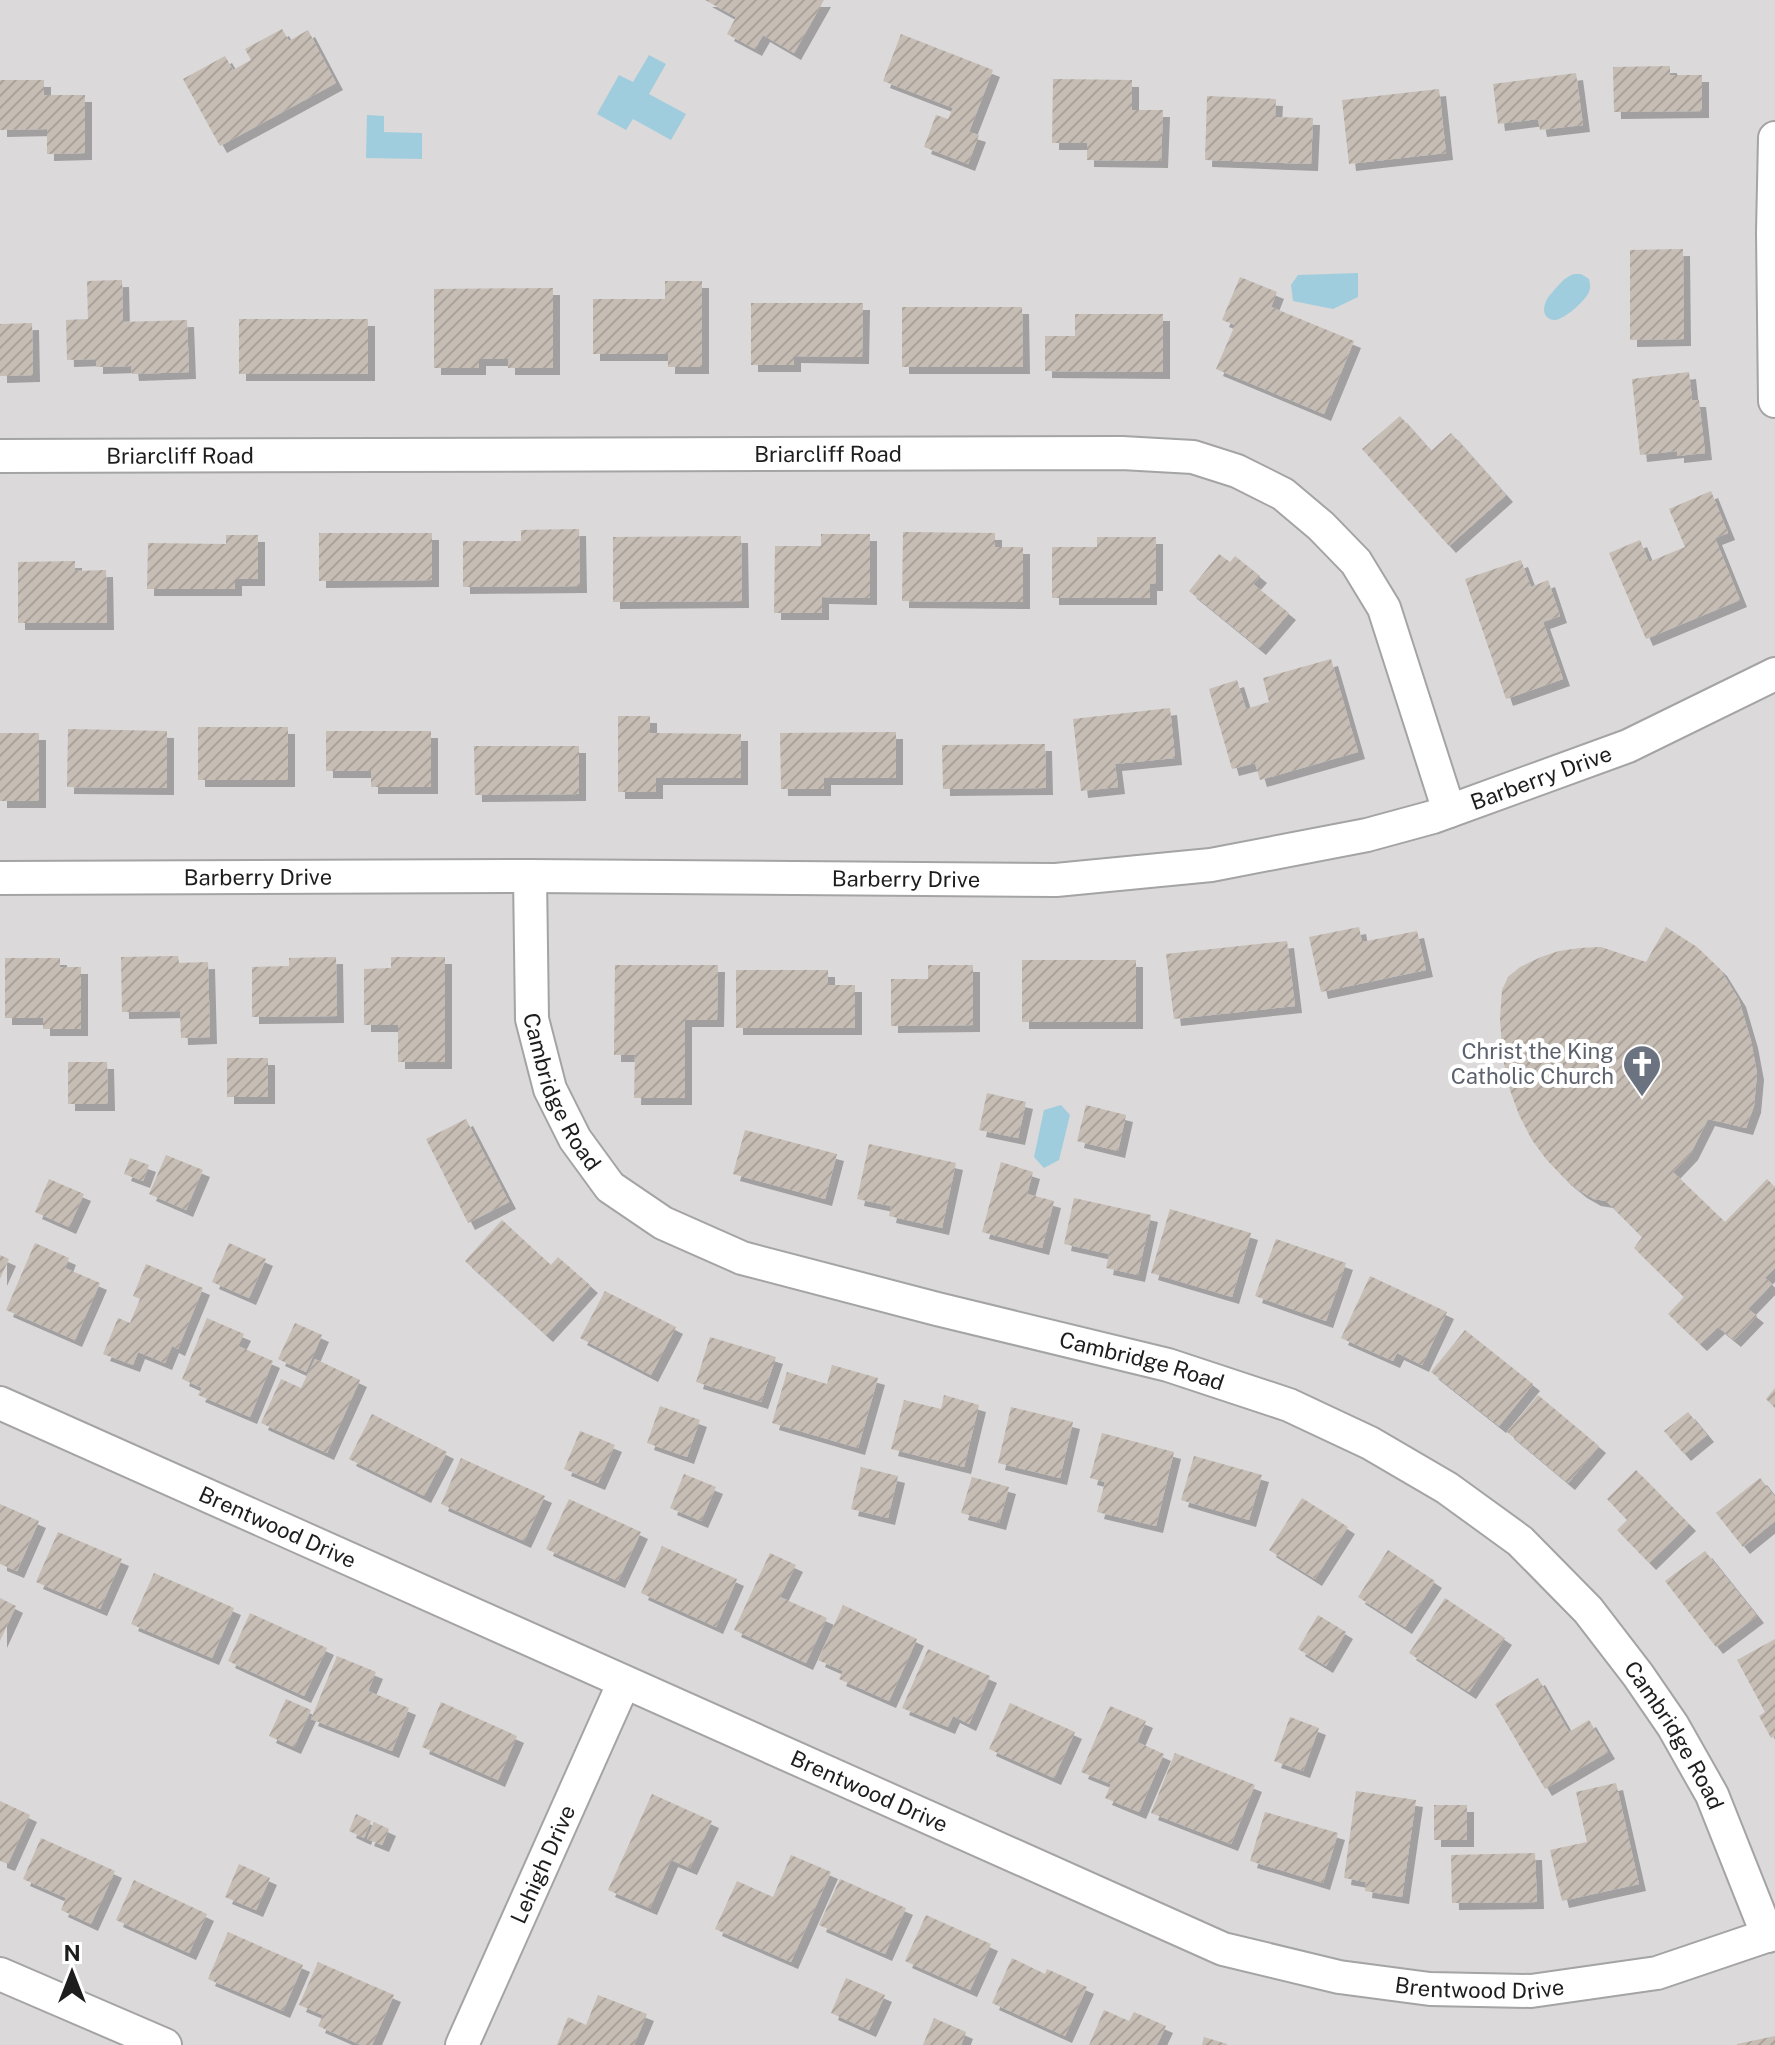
<svg xmlns="http://www.w3.org/2000/svg" width="1775" height="2045" viewBox="0 0 1775 2045" font-family="'Public Sans',sans-serif">
<style>
.residential{fill:#dbd9d9}
.water{fill:#a0cdde}
.building{fill:url(#building-hatch);filter:url(#shadow)}
.lines{fill:none;stroke-linecap:round;stroke-linejoin:round}
.street-casing{stroke:#a4a4a4;stroke-width:36}
.street{stroke:#fff;stroke-width:32}
.labels{text-anchor:middle;stroke-width:8;stroke-linejoin:round;paint-order:stroke}
.street-label{font-size:22px;fill:#1d1d1d;stroke:#fff}
.worship-label{font-size:22px;fill:#5b616d;stroke:#fff;text-anchor:end}
</style>
<defs>
<pattern id="building-hatch" width="6" height="6" patternUnits="userSpaceOnUse" patternTransform="scale(2)"><rect width="6" height="6" fill="#c6bdb5"/><path d="M-1 1l2-2M0 6l6-6M5 7l2-2" fill="none" stroke="#aaa29b"/></pattern>
<filter id="shadow"><feDropShadow dx="7" dy="7" stdDeviation="0" flood-color="#0004"/></filter>
</defs>
<rect width="100%" height="100%" fill="#eeebe2"/>
<rect class="residential" x="0" y="0" width="1775" height="2045"/>
<g class="water">
<path d="M649,55L666,64L649,94L686,114L671,140L633,119L626,130L597,114L619,75L633,82Z"/>
<path d="M367,115L384,116V132L422,133V159L366,158Z"/>
<path d="M1358,273V297L1333,309L1293,301L1291,285L1298,275Z"/>
<path d="M1574,274H1581L1589,279C1590,284 1591,287 1589,292C1586,300 1563,321 1554,320C1540,318 1543,303 1550,295C1557,287 1564,277 1574,274Z"/>
<path d="M1061,1105L1070,1115L1059,1160L1044,1168L1034,1157L1044,1110Z"/>
</g>
<g class="building">
<path d="M705,0H824L794,53L763,35L755,49L727,34L736,17Z"/>
<path d="M282,29L289,41L308,30L336,83L220,146L183,79L225,56L233,70L251,60L245,49Z"/>
<path d="M901,34L993,70L969,132L979,135L968,164L924,147L936,115L948,119L953,108L883,81Z"/>
<path d="M1670,66V75H1702V111L1614,112L1613,67Z"/>
<path d="M1576,73L1583,125L1540,130L1538,119L1498,124L1493,84Z"/>
<path d="M1053,79L1132,80V110H1163L1161,161L1087,160V143H1052Z"/>
<path d="M0,80H44V95H85V153L47,154V129L0,130Z"/>
<path d="M1439,89L1446,153L1349,164L1342,100Z"/>
<path d="M1207,96L1276,99L1275,117L1313,118L1311,164L1205,160Z"/>
<path d="M1683,249L1684,339L1630,340V250Z"/>
<path d="M1240,277L1277,292L1271,307L1354,341L1324,414L1216,369L1235,325L1222,320Z"/>
<path d="M122,280L123,322L187,320L189,372L132,374L131,366L96,367V359L67,360L66,320L88,319L87,281Z"/>
<path d="M665,281H702V367H668V354H593V299H665Z"/>
<path d="M553,288V368H508V359H479V368H434V289Z"/>
<path d="M751,303H863L862,357L794,356V365H751Z"/>
<path d="M902,307H1022L1023,367H902Z"/>
<path d="M1075,314H1163V372L1045,371V336H1075Z"/>
<rect x="239" y="319" width="129" height="55"/>
<path d="M32,323L33,375L0,376V324Z"/>
<path d="M1689,372L1692,400H1699L1705,453L1677,456V451L1640,455L1632,379Z"/>
<path d="M1400,416L1431,451L1451,433L1506,495L1449,546L1362,449Z"/>
<path d="M1711,491L1728,533L1715,538L1740,600L1646,639L1609,553L1640,540L1649,562L1685,547L1669,509Z"/>
<path d="M579,529L580,586L463,587V541H521V530Z"/>
<path d="M903,532L995,533V547H1023V602L902,601Z"/>
<path d="M319,533H432V580L319,581Z"/>
<path d="M821,534H870V598L822,597V613H774L775,546H821Z"/>
<path d="M226,535H258V579H235V589H147L148,543L226,544Z"/>
<path d="M741,536L742,601L613,602V537Z"/>
<path d="M1097,537H1156V584H1150V598H1052V547H1097Z"/>
<path d="M1219,554L1230,562L1235,556L1260,576L1253,584L1289,613L1259,648L1189,591Z"/>
<path d="M1521,560L1531,587L1548,580L1560,616L1543,622L1563,679L1506,699L1465,579Z"/>
<path d="M75,561V571L106,570L107,623H18V562Z"/>
<path d="M1331,659L1358,752L1260,780L1255,763L1232,769L1209,689L1237,680L1246,709L1269,702L1263,678Z"/>
<path d="M1170,708L1175,758L1115,764L1118,787L1081,791L1073,719Z"/>
<path d="M618,716H650V733L741,734V778H656V792H618Z"/>
<rect x="198" y="727" width="90" height="53"/>
<path d="M68,729L167,731V788L67,787Z"/>
<path d="M326,731H431V787H371V771H326Z"/>
<path d="M896,732V778H824V789H781L780,733Z"/>
<rect x="0" y="733" width="39" height="68"/>
<path d="M1045,744L1046,788L943,789L942,745Z"/>
<path d="M474,746H579V794L475,795Z"/>
<path d="M1359,927L1362,942L1417,931L1426,970L1321,992L1309,937Z"/>
<path d="M1666,927L1697,947L1720,969L1739,1000L1751,1041L1757,1073L1754,1106L1746,1128L1708,1119L1691,1153L1673,1172L1725,1222L1767,1179L1775,1187V1268L1765,1278L1772,1284L1748,1309L1757,1316L1734,1340L1718,1327L1700,1344L1668,1314L1684,1297L1634,1248L1642,1237L1606,1201L1594,1199L1580,1191L1564,1178L1546,1159L1532,1140L1519,1115L1510,1090L1503,1059L1500,1019L1502,990L1508,977L1520,967L1541,957L1559,951L1580,948L1601,947L1646,962Z"/>
<path d="M1287,941L1295,1006L1174,1019L1166,954Z"/>
<path d="M178,956L179,963L208,962L210,1037L181,1038L180,1011L122,1012L121,957Z"/>
<path d="M336,957L337,1016L252,1017V967L289,966V958Z"/>
<path d="M391,957H445V1062H398V1025H364V969L391,968Z"/>
<path d="M5,958H60V967H81V1029H43V1018H5Z"/>
<rect x="1022" y="960" width="114" height="62"/>
<path d="M615,965H718L717,1020H685V1098H634L635,1055H614Z"/>
<path d="M928,965H973V1025L891,1026V979H928Z"/>
<path d="M736,970H828V985H855V1028H736Z"/>
<rect x="227" y="1058" width="41" height="39"/>
<path d="M68,1062H107L108,1104H68Z"/>
<path d="M987,1093L1026,1102L1018,1138L979,1130Z"/>
<path d="M1086,1105L1126,1115L1118,1151L1077,1141Z"/>
<path d="M466,1119L509,1202L468,1223L426,1139Z"/>
<path d="M745,1130L837,1154L825,1199L733,1174Z"/>
<path d="M869,1144L956,1163L942,1228L889,1216L891,1206L857,1199Z"/>
<path d="M166,1155L203,1170L186,1210L149,1194Z"/>
<path d="M130,1158L149,1165L143,1181L124,1174Z"/>
<path d="M1001,1162L1033,1172L1027,1194L1054,1201L1042,1248L982,1232Z"/>
<path d="M49,1179L84,1194L69,1227L35,1212Z"/>
<path d="M1074,1198L1151,1215L1138,1275L1106,1268L1109,1254L1064,1244Z"/>
<path d="M1170,1209L1251,1233L1232,1297L1151,1273Z"/>
<path d="M502,1220L551,1265L558,1257L591,1286L546,1335L465,1261Z"/>
<path d="M1276,1239L1346,1263L1326,1321L1255,1296Z"/>
<path d="M35,1243L69,1258L65,1268L100,1283L75,1340L6,1310Z"/>
<path d="M229,1243L266,1259L249,1298L212,1282Z"/>
<path d="M0,1255L9,1259L0,1279Z"/>
<path d="M146,1264L203,1288L178,1349L172,1346L165,1363L138,1352L133,1365L103,1354L118,1318L130,1323L140,1299L133,1296Z"/>
<path d="M1370,1276L1447,1312L1422,1365L1397,1353L1393,1361L1341,1338Z"/>
<path d="M605,1291L676,1327L651,1375L580,1338Z"/>
<path d="M207,1318L244,1334L238,1346L273,1361L250,1417L198,1395L202,1388L182,1379Z"/>
<path d="M295,1323L322,1335L306,1372L278,1359Z"/>
<path d="M1465,1330L1533,1384L1499,1426L1431,1372Z"/>
<path d="M710,1337L776,1357L761,1402L696,1382Z"/>
<path d="M315,1359L360,1380L327,1453L261,1423L281,1379L301,1388Z"/>
<path d="M832,1365L878,1378L858,1448L772,1423L787,1372L827,1384Z"/>
<path d="M1775,1388V1408L1766,1399Z"/>
<path d="M944,1395L979,1405L964,1467L891,1449L904,1400L941,1409Z"/>
<path d="M1538,1395L1599,1446L1568,1483L1507,1432Z"/>
<path d="M660,1406L700,1420L687,1457L647,1443Z"/>
<path d="M1011,1407L1073,1422L1060,1478L998,1463Z"/>
<path d="M1688,1412L1707,1435L1684,1454L1664,1431Z"/>
<path d="M372,1414L447,1452L424,1496L349,1459Z"/>
<path d="M580,1431L615,1445L598,1483L564,1469Z"/>
<path d="M1102,1433L1174,1452L1156,1526L1097,1512L1105,1482L1090,1478Z"/>
<path d="M1194,1456L1262,1475L1249,1520L1181,1500Z"/>
<path d="M461,1458L545,1496L524,1541L441,1504Z"/>
<path d="M861,1467L898,1476L888,1518L851,1509Z"/>
<path d="M1636,1470L1689,1524L1649,1563L1617,1530L1627,1520L1607,1499Z"/>
<path d="M684,1474L716,1487L701,1521L670,1508Z"/>
<path d="M972,1477L1009,1487L999,1523L961,1513Z"/>
<path d="M1760,1478L1775,1497V1521L1743,1547L1716,1513Z"/>
<path d="M1302,1498L1348,1527L1315,1579L1269,1550Z"/>
<path d="M569,1499L641,1532L618,1581L546,1549Z"/>
<path d="M0,1504L39,1521L17,1571L0,1564Z"/>
<path d="M58,1532L122,1559L100,1609L36,1582Z"/>
<path d="M662,1546L737,1579L716,1627L641,1593Z"/>
<path d="M1388,1550L1435,1581L1405,1627L1358,1597Z"/>
<path d="M1705,1551L1757,1616L1716,1647L1665,1581Z"/>
<path d="M770,1553L796,1565L780,1597L827,1618L806,1663L734,1630Z"/>
<path d="M154,1573L234,1608L212,1658L131,1624Z"/>
<path d="M0,1598L16,1606L0,1641Z"/>
<path d="M1445,1598L1505,1638L1469,1692L1409,1653Z"/>
<path d="M843,1605L917,1639L889,1701L839,1679L843,1671L818,1660Z"/>
<path d="M250,1613L327,1648L304,1696L228,1661Z"/>
<path d="M1318,1615L1346,1632L1326,1666L1298,1649Z"/>
<path d="M1775,1639V1736L1771,1738L1759,1716L1765,1712L1737,1660Z"/>
<path d="M928,1649L990,1676L969,1724L953,1716L948,1727L902,1708Z"/>
<path d="M337,1656L376,1672L368,1691L409,1708L392,1751L311,1719Z"/>
<path d="M1538,1678L1569,1732L1589,1720L1608,1752L1545,1789L1495,1704Z"/>
<path d="M286,1699L311,1710L294,1747L269,1736Z"/>
<path d="M441,1702L517,1736L498,1780L422,1747Z"/>
<path d="M1010,1703L1075,1732L1054,1778L989,1749Z"/>
<path d="M1110,1706L1146,1721L1137,1742L1164,1754L1139,1812L1105,1798L1111,1784L1081,1772Z"/>
<path d="M1290,1717L1319,1728L1303,1771L1274,1761Z"/>
<path d="M1175,1753L1255,1785L1231,1844L1151,1813Z"/>
<path d="M1616,1783L1639,1884L1562,1901L1550,1850L1587,1842L1576,1792Z"/>
<path d="M1356,1791L1416,1800L1402,1897L1365,1891L1366,1882L1344,1878Z"/>
<path d="M652,1794L712,1821L690,1868L671,1860L650,1908L608,1890Z"/>
<path d="M0,1801L30,1815L8,1864L0,1861Z"/>
<rect x="1434" y="1805" width="33" height="35"/>
<path d="M1265,1812L1338,1833L1323,1883L1250,1861Z"/>
<path d="M356,1814L371,1821L364,1838L349,1831Z"/>
<path d="M374,1822L389,1829L382,1845L367,1839Z"/>
<path d="M41,1838L115,1871L91,1924L61,1910L66,1898L23,1879Z"/>
<path d="M1535,1853L1537,1902L1452,1903L1451,1855Z"/>
<path d="M791,1855L831,1872L791,1962L715,1929L737,1881L773,1897Z"/>
<path d="M239,1864L270,1878L256,1910L225,1897Z"/>
<path d="M840,1879L906,1908L885,1954L819,1925Z"/>
<path d="M134,1880L207,1914L189,1953L116,1920Z"/>
<path d="M926,1915L991,1944L970,1990L905,1961Z"/>
<path d="M228,1932L303,1965L283,2011L208,1979Z"/>
<path d="M1012,1958L1045,1974L1047,1969L1087,1987L1065,2036L992,2003Z"/>
<path d="M318,1962L394,1995L372,2045H361L318,2026L323,2015L299,2005Z"/>
<path d="M846,1978L885,1995L869,2030L831,2013Z"/>
<path d="M598,1995L647,2014L634,2045H557L568,2017L586,2025Z"/>
<path d="M1104,2010L1129,2021L1134,2012L1166,2026L1157,2045H1089Z"/>
<path d="M934,2018L966,2032L961,2045H923Z"/>
<path d="M1775,2036V2045H1737V2044Z"/>
<path d="M1204,2037L1227,2044V2045H1202Z"/>
</g>
<g class="lines">
<defs>
<g id="street">
<path d="M1775,138L1773,232L1775,401"/>
<path id="s1" d="M0,456L1122,453L1193,457L1237,471L1283,494L1321,526L1356,562L1384,608L1449,811"/>
<path id="s2" d="M530,876L532,1019L550,1089L575,1139L610,1187L663,1223L742,1258L937,1309L1168,1365L1289,1405L1370,1443L1447,1488L1520,1541L1588,1610L1638,1675L1673,1726L1712,1795L1768,1936"/>
<path id="s3" d="M0,878L530,876L1056,880L1211,865L1367,835L1433,817L1628,746L1775,674"/>
<path id="s4" d="M0,1403L1223,1949L1339,1977L1430,1989L1531,1991L1657,1973L1775,1933"/>
<path d="M0,1974L165,2045"/>
<path id="s5" d="M462,2045L624,1682"/>
</g>
</defs>
<use href="#street" class="street-casing"/>
<use href="#street" class="street"/>
</g>
<defs>
<symbol id="church-pin" viewBox="-11 -11 22 30"><path d="M0 17L-7.5 6A9.5 9.5 0 1 1 7.5 6Z" fill="#6b7280" stroke="#fff"/><path d="M-1.2-6h2.4v3.5h3.3v2.4h-3.3V6h-2.4V-.1h-3.3v-2.4h3.3Z" fill="#fff"/></symbol>
</defs>
<g fill-rule="evenodd">
<use href="#church-pin" x="1620" y="1042" width="44" height="60"/>
</g>
<g class="labels">
<g class="street-label">
<text dy="8" stroke="none"><textPath href="#s1" startOffset="828">Briarcliff Road</textPath></text>
<text dy="8" stroke="none"><textPath href="#s1" startOffset="180">Briarcliff Road</textPath></text>
<text dy="8" stroke="none"><textPath href="#s3" startOffset="1554">Barberry Drive</textPath></text>
<text dy="8" stroke="none"><textPath href="#s3" startOffset="258">Barberry Drive</textPath></text>
<text dy="8" stroke="none"><textPath href="#s3" startOffset="906">Barberry Drive</textPath></text>
<text dy="8" stroke="none"><textPath href="#s2" startOffset="222">Cambridge Road</textPath></text>
<text dy="8" stroke="none"><textPath href="#s2" startOffset="894">Cambridge Road</textPath></text>
<text dy="8" stroke="none"><textPath href="#s4" startOffset="304">Brentwood Drive</textPath></text>
<text dy="8" stroke="none"><textPath href="#s2" startOffset="1566">Cambridge Road</textPath></text>
<text dy="8" stroke="none"><textPath href="#s4" startOffset="952">Brentwood Drive</textPath></text>
<text dy="8" stroke="none"><textPath href="#s5" startOffset="198">Lehigh Drive</textPath></text>
<text dy="8" stroke="none"><textPath href="#s4" startOffset="1600">Brentwood Drive</textPath></text>
</g>
<g class="worship-label">
<text x="1614" y="1059">Christ the King<tspan x="1614" dy="25">Catholic Church</tspan></text>
</g>
</g>
<g transform="translate(72 1973)" stroke="#ffffff" stroke-width="6" paint-order="stroke">
<path d="M0-6L14 30L0 20L-14 30Z" fill="#1d1d1d"/>
<text y="-12" font-size="22" font-weight="bold" text-anchor="middle" fill="#1d1d1d">N</text>
</g>
</svg>
